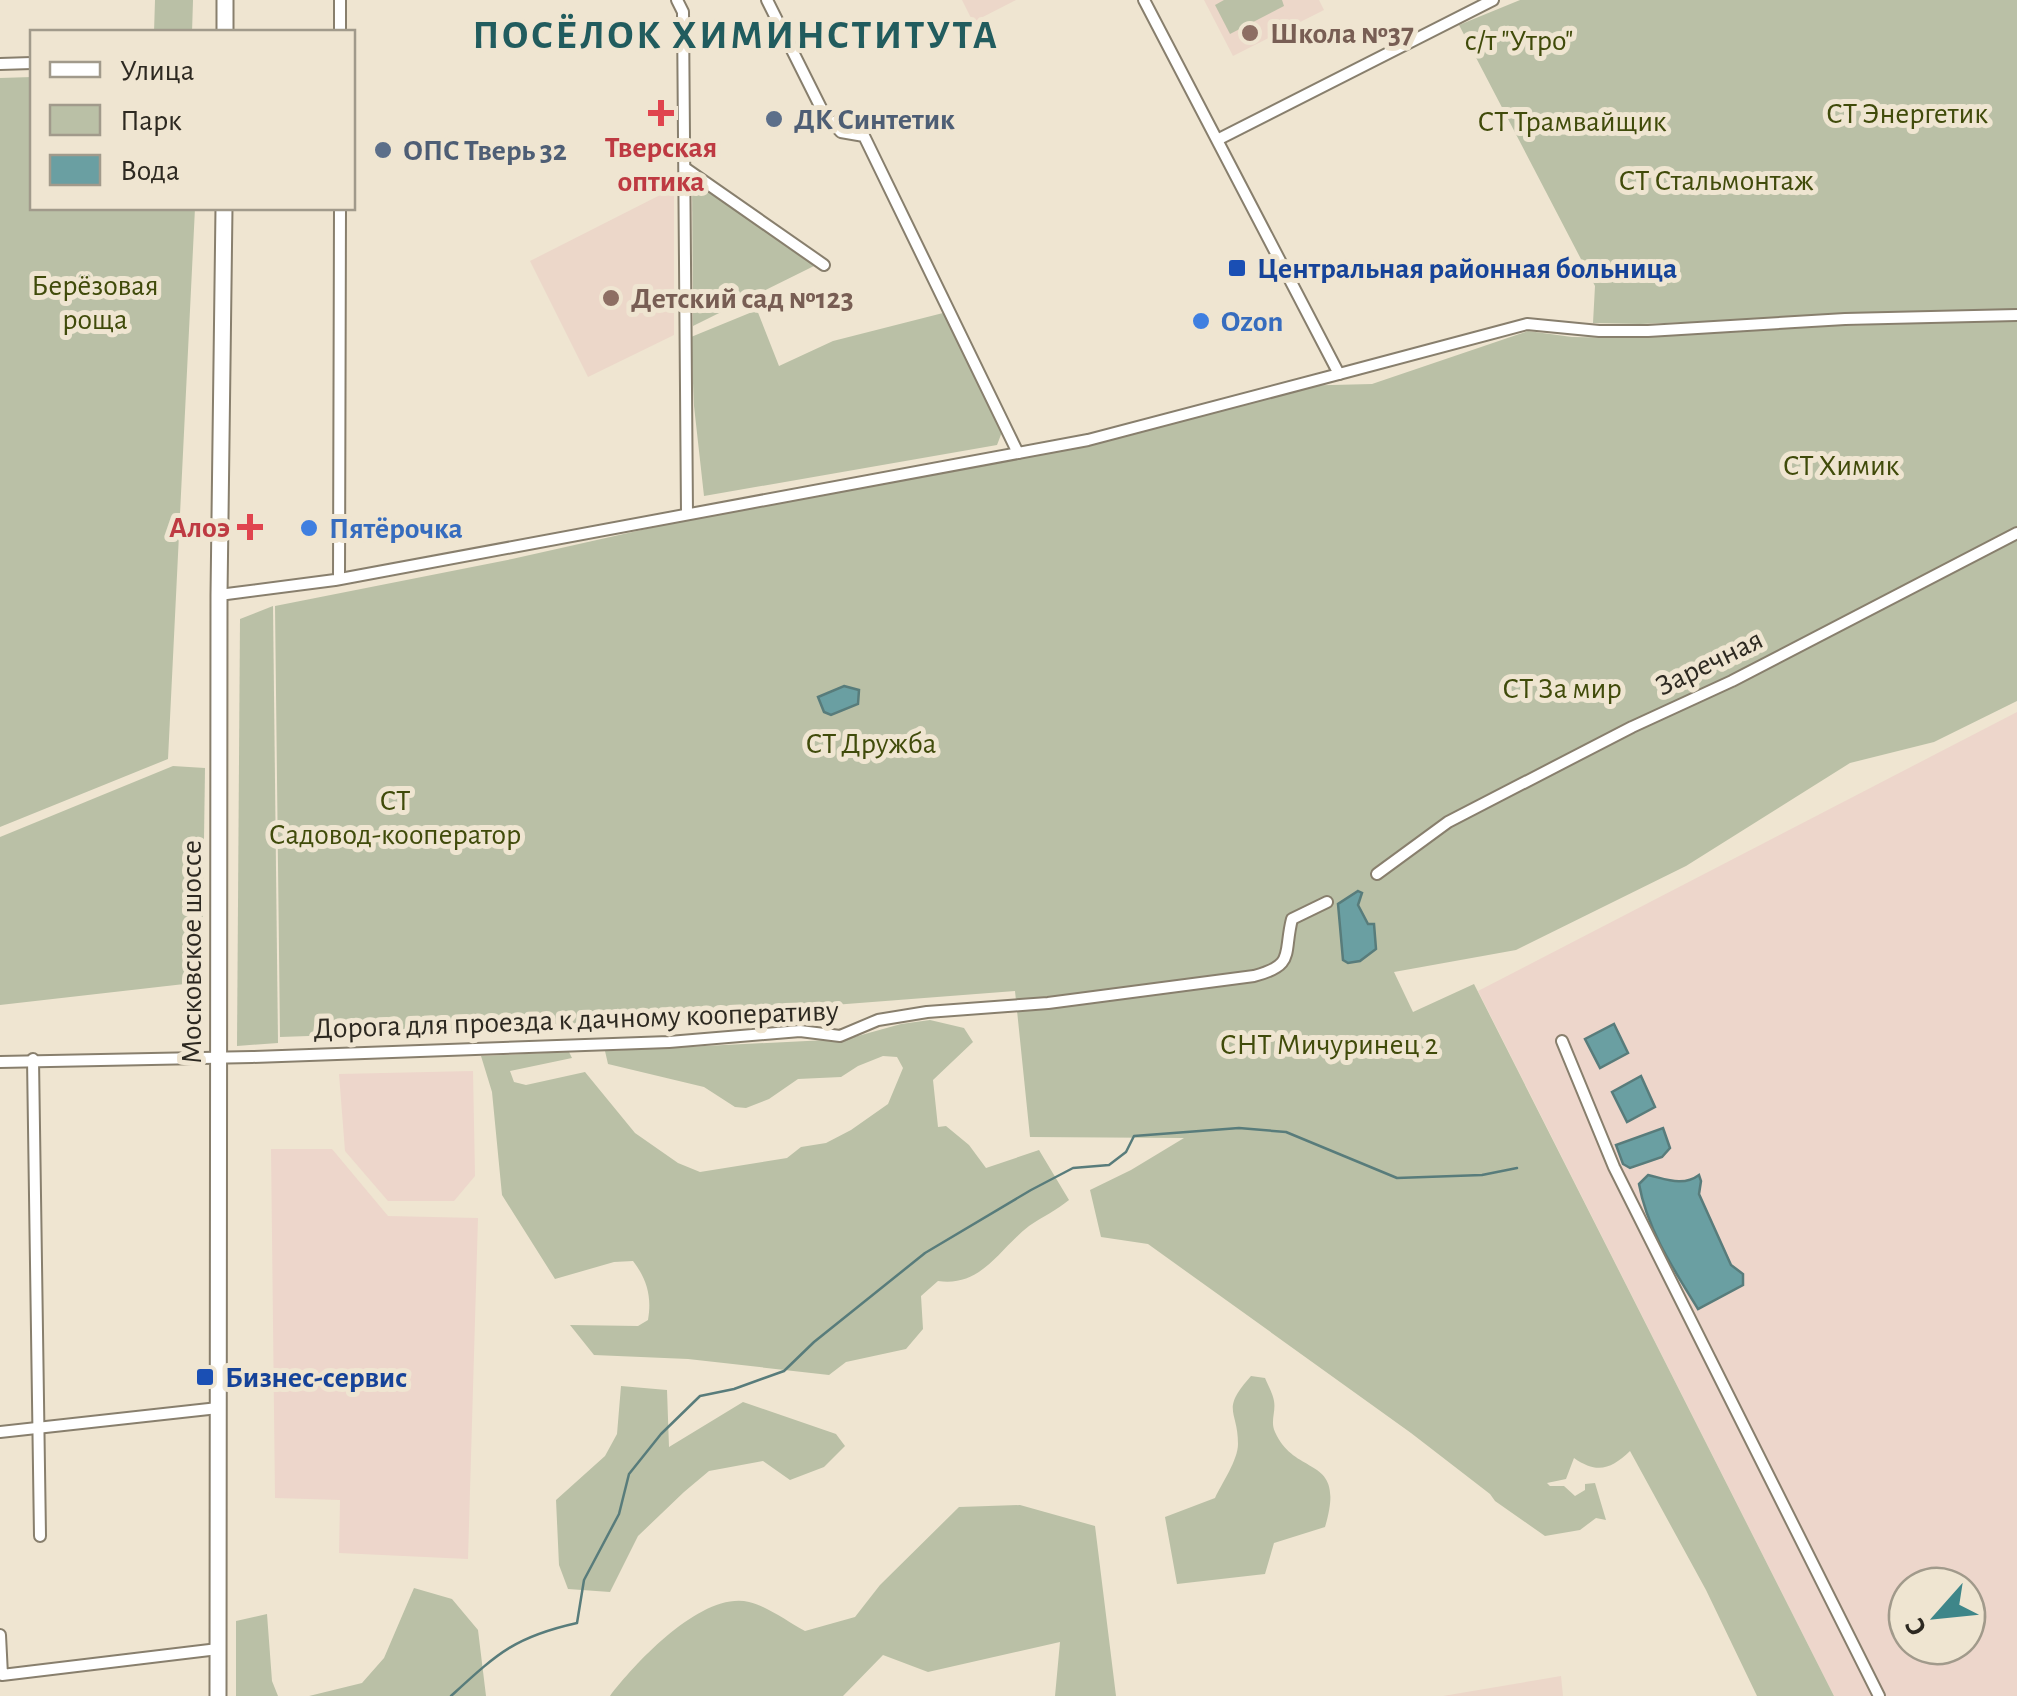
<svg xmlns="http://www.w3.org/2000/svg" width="2017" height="1696" viewBox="0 0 2017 1696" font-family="'Alegreya Sans',sans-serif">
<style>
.industrial{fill:#edd6cb;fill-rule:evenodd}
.education{fill:#ecd7c9}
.green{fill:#bac0a6}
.water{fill:#6a9fa2;stroke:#587c7b;stroke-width:2.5}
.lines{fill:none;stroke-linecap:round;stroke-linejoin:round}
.stream{stroke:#587c7b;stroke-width:2.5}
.street-casing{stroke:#887f6d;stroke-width:14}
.primary-casing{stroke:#887f6d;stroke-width:19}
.street{stroke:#fff;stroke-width:10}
.primary{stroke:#fff;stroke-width:15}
.education-dot{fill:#8d6e63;stroke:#efe5d1;stroke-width:4}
.health-dot{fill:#e0444e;stroke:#efe5d1;stroke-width:4}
.service-dot{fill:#5c6f8a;stroke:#efe5d1;stroke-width:4}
.transit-dot{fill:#1a4fb4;stroke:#efe5d1;stroke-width:4}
.shop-dot{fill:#3f7fe0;stroke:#efe5d1;stroke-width:4}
.labels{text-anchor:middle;stroke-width:10;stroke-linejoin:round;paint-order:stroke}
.education-label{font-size:30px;font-weight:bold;fill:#785e54;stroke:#efe5d1;text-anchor:start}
.park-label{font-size:30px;fill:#404b0a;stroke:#efe5d1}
.service-label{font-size:30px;font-weight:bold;fill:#4e5e75;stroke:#efe5d1;text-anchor:start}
.health-label{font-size:30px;font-weight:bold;fill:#be3a42;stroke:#efe5d1}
.transit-label{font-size:30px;font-weight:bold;fill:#164399;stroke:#efe5d1;text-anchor:start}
.shop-label{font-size:30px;font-weight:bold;fill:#366cbe;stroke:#efe5d1;text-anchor:start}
.street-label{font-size:30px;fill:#2d2921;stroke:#efe5d1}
.district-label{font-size:40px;font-weight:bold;letter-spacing:2.5px;fill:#215c5e;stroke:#efe5d1}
</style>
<rect width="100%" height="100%" fill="#efe5d1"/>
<g class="industrial">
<path d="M2017,712V1696H1834L1478,991ZM1907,1586H1967V1646H1907Z"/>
<path d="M473,1071L475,1176L454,1201H388L345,1151L339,1074Z"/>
<path d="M271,1149H332L388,1216L478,1218L468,1559L339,1553L340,1500L275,1498Z"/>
</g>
<g class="education">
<path d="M962,0H1016L973,22Z"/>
<path d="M1204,0H1319L1324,10L1233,56Z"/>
<path d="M674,188V335L588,377L530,261Z"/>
<path d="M1561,1676L1563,1696H1443Z"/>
</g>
<g class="green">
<path d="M155,0H193L192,32H154Z"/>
<path d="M1224,0H1282L1284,6L1230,34L1215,5Z"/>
<path d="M1520,0H2017V309L1640,324L1593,323L1595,286L1459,25Z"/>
<path d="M32,77V208H195L168,759L0,827V78Z"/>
<path d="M692,178L816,265L693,326Z"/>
<path d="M757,310L779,366L833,341L943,313L1002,432L997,445L704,496L694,406L691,337Z"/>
<path d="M2017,321V529L1784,648L1789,655L2017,540V701L1934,742L1850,763L1686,866L1516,950L1394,972L1413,1012L1474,984L1834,1696H1757L1706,1590L1630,1451C1612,1468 1598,1475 1574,1458L1566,1479L1547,1483L1550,1486H1564L1575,1496L1585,1490V1484L1595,1483L1606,1520L1596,1518L1580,1530L1545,1536L1495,1501L1490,1494L1411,1433L1148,1244L1101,1237L1090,1190L1131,1170L1184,1138L1030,1137L1015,991L741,1012L584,1031L512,1029L280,1037L275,606L512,559L860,481L1082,443L1292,386L1372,384L1528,331L1572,337L1631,338L1834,326Z"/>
<path d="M273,606L278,1043L237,1046L240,619Z"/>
<path d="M173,766L205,768L202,982L0,1005V837Z"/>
<path d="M930,1020L964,1028L973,1042L933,1080L938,1127L946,1126L969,1145L986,1168L1039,1150L1069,1200C1057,1210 1042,1217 1029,1226C998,1250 982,1287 938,1281L921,1296L923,1329L906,1349L846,1362L829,1375L688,1359L594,1355L570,1325L638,1326L648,1320C652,1297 647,1279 633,1261L614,1262L555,1279L502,1195L492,1092L481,1056L569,1052L572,1058L510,1071L514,1082L526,1085L585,1072L635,1133L678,1163L700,1172L787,1158L801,1147L826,1143L851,1130L888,1104L903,1068L897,1057L883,1056L858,1066L841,1077L798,1079L769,1099L746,1108L735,1107L704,1087L608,1064L605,1051L847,1039L901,1024Z"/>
<path d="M1251,1376L1265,1378C1268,1385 1273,1394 1274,1401C1276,1412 1270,1421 1275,1432C1296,1479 1347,1453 1325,1527L1274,1543L1265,1574L1177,1584L1165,1517L1215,1498C1222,1483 1238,1460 1238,1444C1238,1409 1220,1411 1251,1376Z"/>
<path d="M621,1386L667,1390L669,1447L743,1402L836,1434L845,1446L824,1467L790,1480L763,1461L709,1471L684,1492L638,1536L610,1592L568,1589L559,1565L556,1500L605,1456L617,1434Z"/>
<path d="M1020,1505L1095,1526L1116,1696H1055L1060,1642L928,1672L883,1655L843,1696H610C636,1662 702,1591 749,1602C767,1606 788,1622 805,1631L855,1617L880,1585L959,1507Z"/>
<path d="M414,1588L452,1599L478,1630L486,1696H309L362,1683L384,1658Z"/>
<path d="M267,1614L272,1681L278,1696H236V1621Z"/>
</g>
<g class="water">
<path d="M844,686L859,690L858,704L831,715L824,712L818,697Z"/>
<path d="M1358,891L1362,893L1358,905L1368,924H1374L1376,949L1360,961L1348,963L1343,960L1338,904Z"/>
<path d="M1614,1024L1628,1053L1600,1068L1585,1039Z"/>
<path d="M1641,1076L1655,1107L1627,1122L1612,1092Z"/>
<path d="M1663,1128L1670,1148L1662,1157L1630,1168L1623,1164L1616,1145Z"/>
<path d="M1648,1175C1666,1179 1683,1187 1699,1175L1701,1181L1699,1194L1731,1265L1743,1274V1285L1698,1309C1674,1270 1647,1229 1639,1184Z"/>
</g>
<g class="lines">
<path class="stream" d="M451,1696C497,1654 514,1637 577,1623L584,1580L619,1514L629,1474L661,1434L700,1396L734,1389L784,1371L814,1342L925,1253L1031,1190L1073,1168L1109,1165L1126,1152L1134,1136L1239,1128L1286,1132L1397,1178L1482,1175L1517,1168"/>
<defs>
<g id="street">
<path d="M677,0L683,12L687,513"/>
<path d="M767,0L824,114L841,132L864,136L1018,453"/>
<path d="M340,32V0"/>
<path d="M0,64L32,63"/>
<path d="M1219,139L1493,0"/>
<path d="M685,168L824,265"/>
<path d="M1339,374L1527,324L1599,331H1648L1845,319L2017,315"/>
<path d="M339,579L340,208"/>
<path d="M219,595L335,580L1088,440L1339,374L1144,0"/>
<path d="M1377,874L1448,822L1632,727L1732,681L2017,533"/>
<path d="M1562,1041L1614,1167L1879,1696"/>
<path d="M33,1059L40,1536"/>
<path d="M0,1062L252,1057L669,1042L800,1031L840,1036L878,1020L927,1012L1048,1003L1254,976C1296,965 1283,954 1292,919L1327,902"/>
<path d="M0,1432L218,1408"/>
<path d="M0,1635L2,1675L218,1649"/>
</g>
<g id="primary">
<path d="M225,0V32"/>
<path d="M218,1696L219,595L224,208"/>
</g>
</defs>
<use href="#street" class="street-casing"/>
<use href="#primary" class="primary-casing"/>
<use href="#street" class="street"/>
<use href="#primary" class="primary"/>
</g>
<g class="education-dot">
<circle cx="1250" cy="33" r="10"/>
<circle cx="611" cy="298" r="10"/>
</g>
<g class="health-dot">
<path d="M656 98h10v10h10v10h-10v10h-10v-10h-10v-10h10z"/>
<path d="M245 512h10v10h10v10h-10v10h-10v-10h-10v-10h10z"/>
</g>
<g class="service-dot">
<circle cx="774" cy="119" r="10"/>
<circle cx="383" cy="150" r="10"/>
</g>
<g class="transit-dot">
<rect x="1227" y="258" width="20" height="20" rx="5"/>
<rect x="195" y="1367" width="20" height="20" rx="5"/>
</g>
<g class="shop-dot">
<circle cx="1201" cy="321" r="10"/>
<circle cx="309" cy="528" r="10"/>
</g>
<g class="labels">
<g class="education-label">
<text x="1270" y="43">Школа №37</text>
<text x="631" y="308">Детский сад №123</text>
</g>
<g class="park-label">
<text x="1519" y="50">с/т "Утро"</text>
<text x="1907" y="123">СТ Энергетик</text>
<text x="1572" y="131">СТ Трамвайщик</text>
<text x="1716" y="190">СТ Стальмонтаж</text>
<text x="95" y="295">Берёзовая<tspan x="95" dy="34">роща</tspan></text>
<text x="1841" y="475">СТ Химик</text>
<text x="1562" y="698">СТ За мир</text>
<text x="871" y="753">СТ Дружба</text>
<text x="395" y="810">СТ<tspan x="395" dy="34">Садовод-кооператор</tspan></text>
<text x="1329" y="1054">СНТ Мичуринец 2</text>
</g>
<g class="service-label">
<text x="794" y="129">ДК Синтетик</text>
<text x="403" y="160">ОПС Тверь 32</text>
</g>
<g class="health-label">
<text x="661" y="157">Тверская<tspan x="661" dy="34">оптика</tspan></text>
<text x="230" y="537" text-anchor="end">Алоэ</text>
</g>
<g class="transit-label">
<text x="1257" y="278">Центральная районная больница</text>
<text x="225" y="1387">Бизнес-сервис</text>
</g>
<g class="shop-label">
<text x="1221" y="331">Ozon</text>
<text x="329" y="538">Пятёрочка</text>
</g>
<g class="street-label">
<text transform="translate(1709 662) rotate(-26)" y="10">Заречная</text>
<text transform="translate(191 952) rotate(-90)" y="10">Московское шоссе</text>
<text transform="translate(576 1019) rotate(-2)" y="10">Дорога для проезда к дачному кооперативу</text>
</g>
<g class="district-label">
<text x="736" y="48">ПОСЁЛОК ХИМИНСТИТУТА</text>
</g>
</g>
<rect x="30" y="30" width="325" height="180" fill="#efe5d1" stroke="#a19a8b" stroke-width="2.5"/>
<rect x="50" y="62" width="50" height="15" fill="#ffffff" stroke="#a19a8b" stroke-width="2.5"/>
<text x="120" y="80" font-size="30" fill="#2d2921">Улица</text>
<rect x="50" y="105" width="50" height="30" fill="#bac0a6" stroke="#a19a8b" stroke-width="2.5"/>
<text x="120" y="130" font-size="30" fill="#2d2921">Парк</text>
<rect x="50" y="155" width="50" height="30" fill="#6a9fa2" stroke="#a19a8b" stroke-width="2.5"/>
<text x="120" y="180" font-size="30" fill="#2d2921">Вода</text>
<g transform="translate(1937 1616) rotate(243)"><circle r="48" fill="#efe5d1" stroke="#a19a8b" stroke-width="2.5"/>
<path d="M0-8L18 38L0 25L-18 38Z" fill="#3e8689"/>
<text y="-15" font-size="28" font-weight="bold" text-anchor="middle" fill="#2d2921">С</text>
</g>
</svg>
